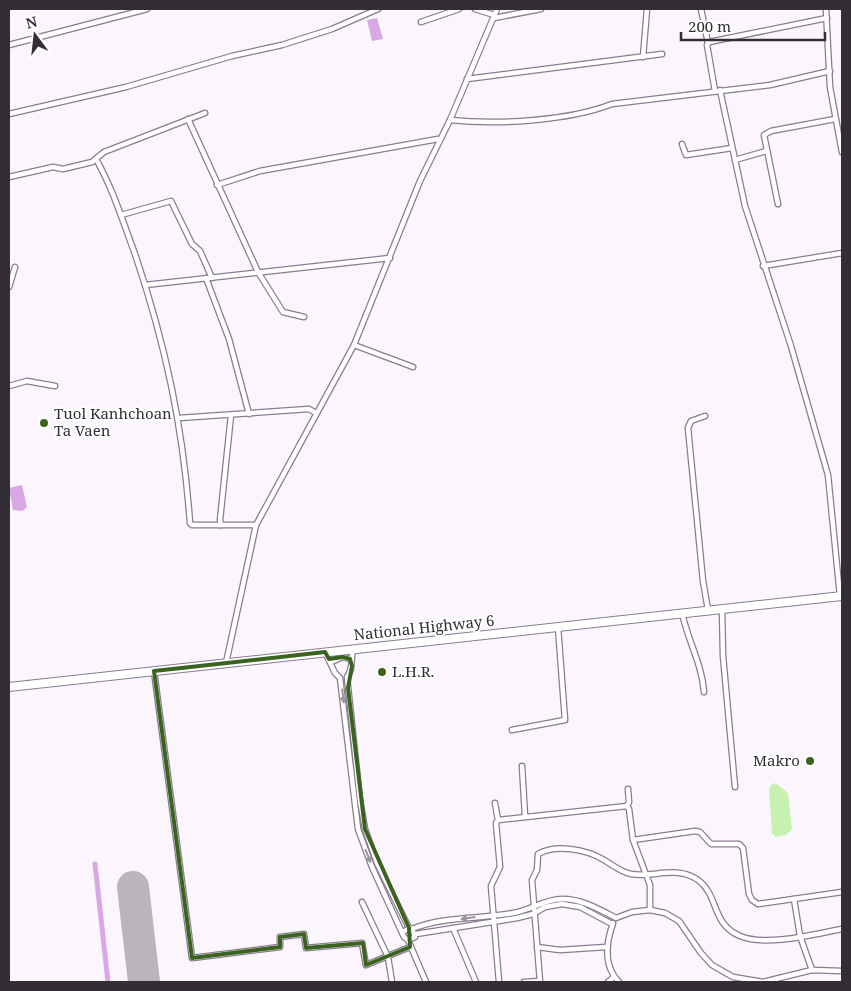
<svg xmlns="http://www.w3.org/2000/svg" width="851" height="991" viewBox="0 0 851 991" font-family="'Noto Serif',serif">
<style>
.green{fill:#c6f1b0}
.water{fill:#d8a8e6}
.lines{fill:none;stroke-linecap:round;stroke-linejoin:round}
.canal{stroke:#d8a8e6;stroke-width:5}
.runway{stroke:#bab4bc;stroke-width:32}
.minor-casing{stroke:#8a7c8f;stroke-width:7}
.trunk-casing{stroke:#8a7c8f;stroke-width:10}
.minor{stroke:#fff;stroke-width:4.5}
.trunk{stroke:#fff;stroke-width:8}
.oneway{fill:#99969a}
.marked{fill:none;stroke:#39631f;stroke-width:4;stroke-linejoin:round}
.poi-dot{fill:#39631f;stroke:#fff;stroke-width:2}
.labels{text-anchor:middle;stroke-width:4;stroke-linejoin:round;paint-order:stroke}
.poi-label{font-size:15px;fill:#332d35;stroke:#fff;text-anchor:start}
.street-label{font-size:15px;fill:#332d35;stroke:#fff}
</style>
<rect width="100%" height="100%" fill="#fbf5fd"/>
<path class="green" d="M776,783L788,793L792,829L786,835L776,837L772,833L769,789L771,785Z"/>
<g class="water">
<path d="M377,18L383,39L372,41L367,20Z"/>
<path d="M22,485L27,507L22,511L13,510L9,488Z"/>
</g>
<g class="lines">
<path class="canal" d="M95,864L108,982"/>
<path class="runway" d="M133,887L144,982"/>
<defs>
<g id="minor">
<path d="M475,9L494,15"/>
<path d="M701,9L708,43"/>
<path d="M826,9L830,87L842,152"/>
<path d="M494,18L541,9"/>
<path d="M421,22L459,9"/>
<path d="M9,45L147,9"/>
<path d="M643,57L647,9"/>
<path d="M467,79L662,54"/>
<path d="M720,90L745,206L791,346L828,475L840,596"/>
<path d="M715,91L707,45L709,42L827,18"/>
<path d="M9,114L126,87L232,56L282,45L332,29L378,9"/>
<path d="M188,119L258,272L283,312L304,317"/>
<path d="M450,120C497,125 568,121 612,104L770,85L830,71"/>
<path d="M682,144L686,155L732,148"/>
<path d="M96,159C113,189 123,222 135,254C166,346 183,427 190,523L192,525H256"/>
<path d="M735,160L766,151"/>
<path d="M9,177L53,167L63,169L92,162L104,152L205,113"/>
<path d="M217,185L260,171L438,139"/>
<path d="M778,204L764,135L771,131L835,119"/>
<path d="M121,215L171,201L192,244L200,251L212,278"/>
<path d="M763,266L842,253"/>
<path d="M206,278L229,339L249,414"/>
<path d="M145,285L390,258"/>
<path d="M9,287L15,267"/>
<path d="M354,345L413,367"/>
<path d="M9,386L27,381L55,386"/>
<path d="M705,416L691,421L688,428L703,581L708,610"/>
<path d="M179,418L309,409L316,413"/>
<path d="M221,525L220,520L231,415"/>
<path d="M722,609L723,656L735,787"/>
<path d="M682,613C688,641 702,664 704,692"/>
<path d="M353,650C350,660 354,668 347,677L360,800L365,829L377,863L409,928"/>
<path d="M325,652L335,673L340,678L358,829L372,867L404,937L408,940L415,937L412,929L409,928L403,932"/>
<path d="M331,662L343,657L350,659"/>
<path d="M226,663L256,525L354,345L420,181L450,120L497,9"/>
<path d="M154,671L192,958L280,947V937L304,934L306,948L362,943L366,965L410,947"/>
<path d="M512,730L565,720L558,627"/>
<path d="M522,766L525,816"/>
<path d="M628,789L629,802L627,806L629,809L633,840L650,885V910"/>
<path d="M495,803L498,820L496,823L500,867L491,886L499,982"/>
<path d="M498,820L627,806"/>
<path d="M633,840L695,831L700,832L711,844H739L743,848L749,894L752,900L758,904L842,892"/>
<path d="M794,899L800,936L812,970"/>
<path d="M362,902L388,957L392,982"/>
<path d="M613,923C606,943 603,966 619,982"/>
<path d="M453,928L476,982"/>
<path d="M412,929C446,915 484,920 518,912C533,908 547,899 562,899C582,899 599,909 616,918L632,912L650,910L665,913L679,921L701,953L712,965L733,977L763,982L812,970L842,971"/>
<path d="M416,934L517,918L533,914L545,907L562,904L580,907L612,924"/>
<path d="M408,940L426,982"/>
<path d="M537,947L560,950L606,947"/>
<path d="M524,982L539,981"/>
<path d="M540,982L532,880L537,870L538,854C556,844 586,849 604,860C613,865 620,872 631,874C653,878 677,865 698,880C719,895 711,924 740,936C766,947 815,934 842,929"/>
<path d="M608,982L614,977"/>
</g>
<path id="trunk" d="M9,687L842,596"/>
</defs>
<use href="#minor" class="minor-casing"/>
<use href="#trunk" class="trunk-casing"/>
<use href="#minor" class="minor"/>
<use href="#trunk" class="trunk"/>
</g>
<defs><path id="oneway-solid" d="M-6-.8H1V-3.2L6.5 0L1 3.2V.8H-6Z" transform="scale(1.25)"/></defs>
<g class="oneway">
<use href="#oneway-solid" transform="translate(343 696) rotate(83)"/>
<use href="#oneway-solid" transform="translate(368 856) rotate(68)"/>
<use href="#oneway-solid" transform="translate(468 918) rotate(172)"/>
</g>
<path class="marked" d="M325,652L329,659L343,657L350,659L352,666L348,688L365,829L409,928L410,947L366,965L363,943L306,948L304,934L280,937V947L192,958L154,671Z"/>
<g class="poi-dot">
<circle cx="44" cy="423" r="5"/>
<circle cx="382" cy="672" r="5"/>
<circle cx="810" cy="761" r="5"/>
</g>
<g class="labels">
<g class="poi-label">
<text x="54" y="419">Tuol Kanhchoan<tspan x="54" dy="17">Ta Vaen</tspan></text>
<text x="392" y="677">L.H.R.</text>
<text x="800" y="766" text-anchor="end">Makro</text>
</g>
<g class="street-label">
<text transform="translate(424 628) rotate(-6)" y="5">National Highway 6</text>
</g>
</g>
<rect width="851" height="991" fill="none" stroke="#332d35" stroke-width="20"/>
<g transform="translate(35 35) rotate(345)" stroke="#ffffff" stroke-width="4" paint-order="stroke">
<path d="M0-4L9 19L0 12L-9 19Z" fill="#332d35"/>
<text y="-8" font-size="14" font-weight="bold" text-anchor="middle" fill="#332d35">N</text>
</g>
<path d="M681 32v8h144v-8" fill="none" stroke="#332d35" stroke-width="2.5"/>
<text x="688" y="32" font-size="15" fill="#332d35" stroke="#ffffff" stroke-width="4" paint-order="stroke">200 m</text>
</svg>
